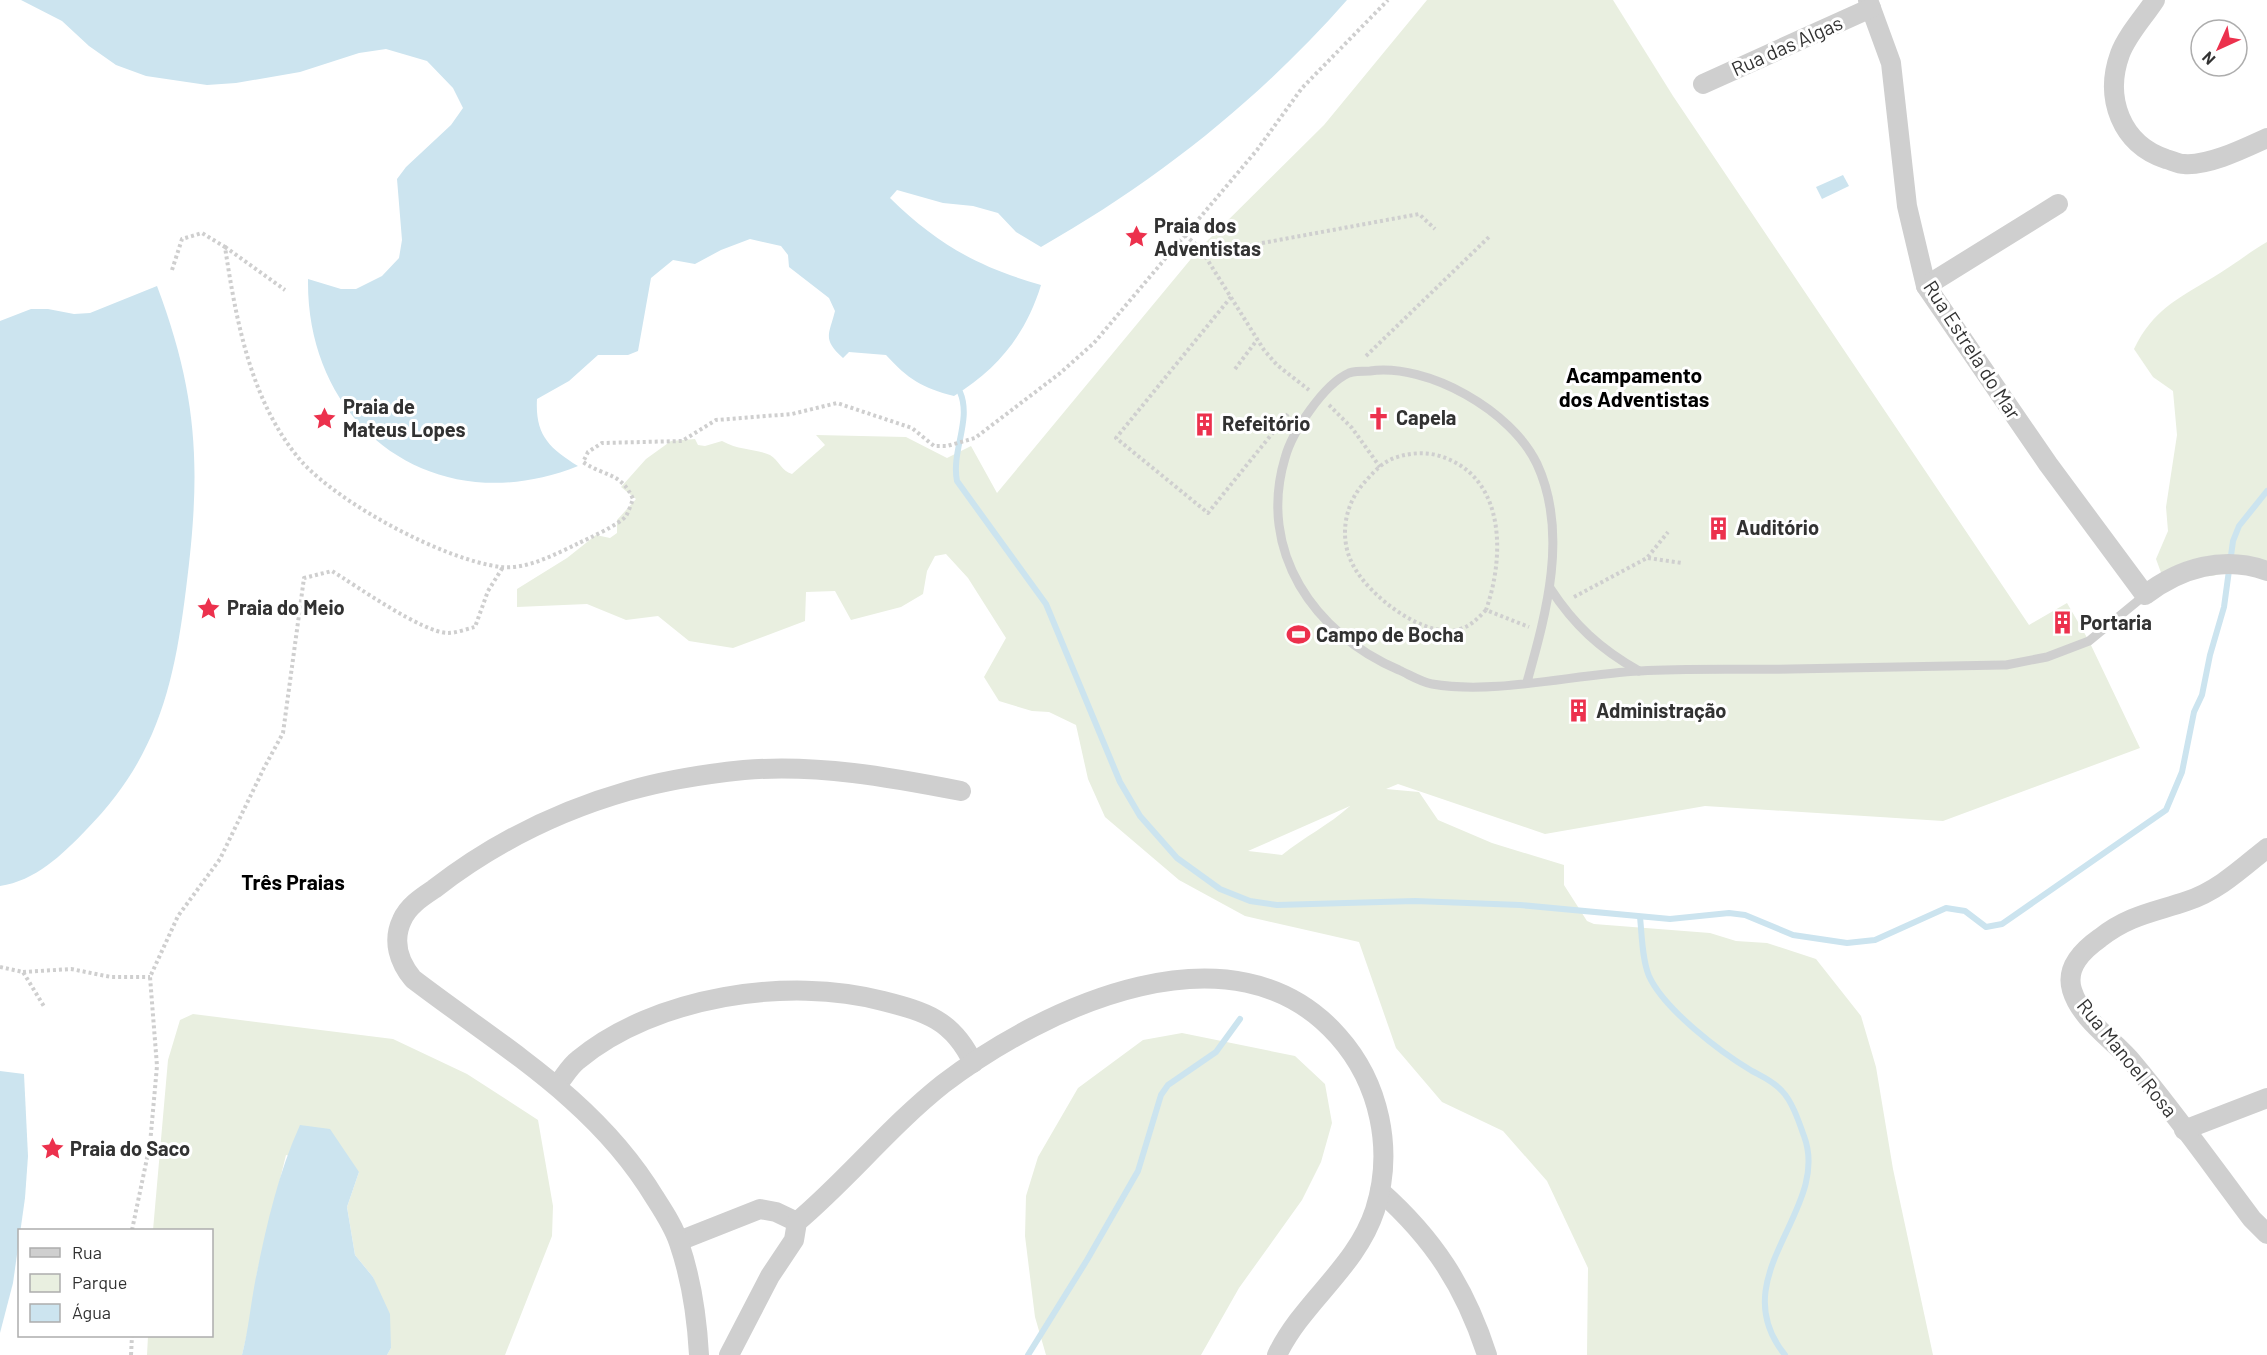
<svg xmlns="http://www.w3.org/2000/svg" width="2267" height="1355" viewBox="0 0 2267 1355" font-family="Barlow,sans-serif">
<style>
.green{fill:#e9efe0;fill-rule:evenodd}
.water{fill:#cce4ef}
.lines{fill:none;stroke-linecap:round;stroke-linejoin:round}
.stream{stroke:#cce4ef;stroke-width:6}
.path{stroke:#cfcfcf;stroke-width:4;stroke-dasharray:3 3;stroke-linecap:butt}
.lane{stroke:#cfcfcf;stroke-width:9}
.street{stroke:#cfcfcf;stroke-width:20}
.labels{text-anchor:middle;stroke-width:6;stroke-linejoin:round;paint-order:stroke}
.street-label{font-size:20px;fill:#323232;stroke:#fff}
.poi-label{font-size:20px;font-weight:bold;fill:#323232;stroke:#fff;text-anchor:start}
.neighbourhood-label{font-size:21px;font-weight:bold;fill:#000;stroke:#fff}
</style>
<rect width="100%" height="100%" fill="#fff"/>
<g class="green">
<path d="M1427,0H1613L1673,96L2029,625L2067,603L2089,641L2140,748L1943,821L1705,806L1545,834L1398,784L1386,789L1419,792L1438,820L1492,843L1564,865V885L1587,921L1594,924L1710,933L1736,941L1767,943L1816,959L1861,1016L1876,1067L1893,1169L1933,1355H1587L1588,1268L1547,1181L1503,1131L1442,1102L1396,1048L1359,942L1245,916L1179,880L1105,817L1088,779L1076,725L1049,712L1032,711L999,701L984,677L1006,638L968,578L946,554L935,556L927,571L923,594L901,607L851,620L835,591L806,592L805,621L733,648L689,641L658,616L626,620L587,604L517,607V589L567,558L596,535L610,538L617,533V520L636,499L621,487L646,459L671,441L695,439L698,445L705,446L722,441C740,451 754,448 770,455C779,460 781,471 792,474L825,445L816,435L906,437L947,458L971,446L997,493L1200,248L1324,125ZM1350,806C1329,825 1304,837 1282,855L1248,851Z"/>
<path d="M2267,242V566L2262,565L2212,576L2163,578L2156,559L2168,531L2166,507L2177,435L2173,391L2153,377L2134,349C2153,310 2177,299 2212,278C2231,267 2248,253 2267,242Z"/>
<path d="M193,1014L393,1039L467,1074L538,1120L553,1206L552,1236L505,1355H387L391,1348L373,1277L355,1255L347,1207L359,1172L286,1155L257,1273L249,1326L242,1355H147L148,1336H212V1230H153L168,1060L180,1020Z"/>
<path d="M1182,1033L1295,1056L1325,1084L1332,1123L1321,1162L1302,1200L1239,1288L1201,1355H1046L1035,1317L1025,1236L1026,1196L1038,1157L1078,1088L1143,1040Z"/>
</g>
<g class="water">
<path d="M21,0H1347C1259,100 1157,181 1041,247L1016,232L998,213L973,206L943,203L897,190L890,198C937,244 978,267 1041,285C1026,334 998,369 954,396C922,388 908,379 886,355L849,352L843,358C822,339 829,335 835,311L829,298L789,267L788,255L781,246L750,239L721,250L695,264L673,260L651,278L638,351L628,355H598L569,381L537,399C535,435 549,448 578,466C437,523 306,429 308,279L341,289H356L382,276L399,258L402,240L397,179L406,167L451,125L463,108L453,88L427,61L386,49L359,53L300,72L236,83L207,85L146,76L116,65L89,46L62,21Z"/>
<path d="M1843,175L1849,186L1822,199L1816,187Z"/>
<path d="M157,286C199,398 201,471 186,589C174,686 157,758 86,830C62,855 35,881 0,886V321L31,309H48L74,314L90,313Z"/>
<path d="M0,1071L24,1074L28,1156L25,1198L13,1283L0,1333Z"/>
<path d="M300,1125L330,1129L359,1172L347,1207L355,1255L373,1277L390,1314L391,1348L387,1355H242C249,1328 251,1300 257,1272C267,1223 279,1171 300,1125Z"/>
</g>
<g class="lines">
<g class="stream">
<path d="M960,392C972,420 951,451 957,481L1046,604L1120,782L1140,816L1177,858L1220,889L1250,901L1277,905L1415,901L1520,905L1670,919L1729,913L1745,915L1793,935L1847,943L1875,940L1946,908L1965,911L1986,927L2002,924L2166,810L2182,772L2194,712L2202,695L2210,655L2224,607L2233,541L2239,526L2267,491"/>
<path d="M1640,917C1642,936 1642,959 1649,976C1664,1009 1720,1052 1752,1071C1763,1077 1773,1081 1782,1091C1792,1101 1799,1122 1804,1136C1832,1210 1721,1276 1785,1355"/>
<path d="M1028,1355L1087,1260L1138,1171L1161,1095L1168,1085L1216,1052L1240,1019"/>
</g>
<g class="path">
<path d="M1185,235L1200,248L1264,350L1277,365L1309,390"/>
<path d="M225,247L285,290"/>
<path d="M1203,254L1419,214L1435,229"/>
<path d="M172,270L182,239L202,233L225,247C236,320 251,404 302,462C340,504 444,560 501,567C526,570 556,554 579,543C589,538 619,525 626,516C629,511 631,504 633,499C621,472 605,477 583,462L588,452L602,443L682,441L716,420L792,414L837,403L912,428L934,446H947L975,438L1059,374L1094,343L1257,150L1302,88L1388,0"/>
<path d="M1231,297L1116,438L1208,513L1288,414"/>
<path d="M1366,356L1490,236"/>
<path d="M1235,369L1257,340"/>
<path d="M1329,405L1352,428L1380,467"/>
<path d="M1648,558L1682,563"/>
<path d="M1574,597L1647,558L1668,532"/>
<path d="M1486,610C1478,618 1471,626 1460,629C1425,640 1368,595 1353,565C1339,539 1344,506 1363,484C1372,474 1381,463 1394,458C1412,452 1430,451 1448,459C1506,483 1504,559 1486,610L1529,627"/>
<path d="M0,967L23,972L45,1008"/>
<path d="M23,972L71,969L111,977H150"/>
<path d="M132,1230L150,1144L157,1066L150,977L178,916L220,859L264,768L283,733L304,578L332,571C355,585 423,633 448,633C456,633 467,629 475,627L488,591L503,567"/>
<path d="M131,1355L132,1336"/>
</g>
<g class="lane">
<path d="M1550,588C1574,625 1600,649 1639,671"/>
<path d="M1527,682C1546,614 1569,533 1537,464C1512,411 1428,363 1370,371C1364,371 1354,371 1349,373C1324,384 1292,432 1285,458C1257,551 1314,634 1399,670C1410,675 1421,682 1432,684C1496,695 1575,674 1640,671C1690,668 1740,670 1791,669C1862,668 1934,666 2006,665L2047,657L2089,641L2145,595"/>
</g>
<g class="street">
<path d="M1868,0L1891,63L1907,206L1926,286L2048,464L2145,595C2180,568 2224,555 2267,571"/>
<path d="M2155,0C2144,17 2127,35 2120,54C2104,98 2121,144 2166,159C2171,160 2178,164 2184,164C2209,166 2245,148 2267,138"/>
<path d="M1703,84L1871,8"/>
<path d="M1926,286L2058,204"/>
<path d="M2267,848C2242,868 2218,891 2187,901C2155,912 2129,915 2100,938C2083,950 2065,967 2072,990C2081,1020 2114,1040 2133,1063C2175,1113 2213,1167 2252,1219L2267,1234"/>
<path d="M557,1085C564,1077 570,1066 578,1060C655,996 789,976 883,1001C926,1012 953,1020 973,1063"/>
<path d="M2184,1130L2267,1098"/>
<path d="M1380,1191C1434,1239 1465,1287 1487,1355"/>
<path d="M679,1241L760,1209L776,1212L797,1222"/>
<path d="M699,1355C697,1318 691,1278 679,1243C674,1227 664,1212 655,1198C596,1100 502,1047 413,979C399,962 392,941 402,920C408,906 422,897 434,889C492,844 558,811 628,791C666,780 705,774 744,770C818,764 889,777 961,791"/>
<path d="M729,1355L770,1276L794,1240L797,1222C848,1179 890,1126 943,1084C1045,1006 1234,918 1338,1036C1380,1083 1394,1150 1375,1210C1356,1268 1303,1301 1277,1355"/>
</g>
</g>
<defs>
<symbol id="sight-bare" viewBox="-9 -9 18 18"><path d="M0-6L1.8-2.2L6-1.7L2.9 1.2L3.7 5.4L0 3.3L-3.7 5.4L-2.9 1.2L-6-1.7L-1.8-2.2Z" fill="#ec314d" stroke="#fff" stroke-width="2.5" paint-order="stroke"/></symbol>
<symbol id="church-bare" viewBox="-9 -9 18 18"><path d="M-1.2-6h2.4v3.5h3.3v2.4h-3.3V6h-2.4V-.1h-3.3v-2.4h3.3Z" fill="#ec314d" stroke="#fff" stroke-width="2.5" paint-order="stroke"/></symbol>
<symbol id="building-bare" viewBox="-9 -9 18 18"><path d="M-4-6H4V6H1V3H-1V6H-4ZM-2.5-4.3h1.7v1.8h-1.7ZM.8-4.3h1.7v1.8H.8ZM-2.5-1h1.7V.8h-1.7ZM.8-1h1.7V.8H.8Z" fill="#ec314d" stroke="#fff" stroke-width="2.5" paint-order="stroke"/></symbol>
<symbol id="stadium-bare" viewBox="-9 -9 18 18"><path d="M0-5a6.5 5 0 1 0 0 10a6.5 5 0 1 0 0-10ZM-3.5-1.8h7v3.6h-7Z" fill="#ec314d" stroke="#fff" stroke-width="2.5" paint-order="stroke"/></symbol>
</defs>
<g fill-rule="evenodd">
<use href="#sight-bare" x="1120" y="220" width="33" height="33"/>
<use href="#church-bare" x="1362" y="402" width="33" height="33"/>
<use href="#sight-bare" x="308" y="402" width="33" height="33"/>
<use href="#building-bare" x="1188" y="408" width="33" height="33"/>
<use href="#building-bare" x="1702" y="512" width="33" height="33"/>
<use href="#sight-bare" x="192" y="592" width="33" height="33"/>
<use href="#building-bare" x="2046" y="606" width="33" height="33"/>
<use href="#stadium-bare" x="1282" y="618" width="33" height="33"/>
<use href="#building-bare" x="1562" y="694" width="33" height="33"/>
<use href="#sight-bare" x="36" y="1132" width="33" height="33"/>
</g>
<g class="labels">
<g class="street-label">
<text transform="translate(1787 46) rotate(-24)" y="7">Rua das Algas</text>
<text transform="translate(1972 350) rotate(57)" y="7">Rua Estrela do Mar</text>
<text transform="translate(2127 1058) rotate(51)" y="7">Rua Manoel Rosa</text>
</g>
<g class="poi-label">
<text x="1154" y="233">Praia dos<tspan x="1154" dy="23">Adventistas</tspan></text>
<text x="343" y="414">Praia de<tspan x="343" dy="23">Mateus Lopes</tspan></text>
<text x="1396" y="425">Capela</text>
<text x="1222" y="431">Refeitório</text>
<text x="1736" y="535">Auditório</text>
<text x="227" y="615">Praia do Meio</text>
<text x="2080" y="630">Portaria</text>
<text x="1316" y="642">Campo de Bocha</text>
<text x="1596" y="718">Administração</text>
<text x="70" y="1156">Praia do Saco</text>
</g>
<g class="neighbourhood-label">
<text x="1634" y="383">Acampamento<tspan x="1634" dy="24">dos Adventistas</tspan></text>
<text x="293" y="890">Três Praias</text>
</g>
</g>
<rect x="18" y="1229" width="195" height="108" fill="#ffffff" stroke="#adadad" stroke-width="1.5"/>
<rect x="30" y="1248" width="30" height="9" fill="#cfcfcf" stroke="#adadad" stroke-width="1.5"/>
<text x="72" y="1259" font-size="18" fill="#323232">Rua</text>
<rect x="30" y="1274" width="30" height="18" fill="#e9efe0" stroke="#adadad" stroke-width="1.5"/>
<text x="72" y="1289" font-size="18" fill="#323232">Parque</text>
<rect x="30" y="1304" width="30" height="18" fill="#cce4ef" stroke="#adadad" stroke-width="1.5"/>
<text x="72" y="1319" font-size="18" fill="#323232">Água</text>
<g transform="translate(2219 48) rotate(225)"><circle r="28" fill="#ffffff" stroke="#adadad" stroke-width="1.5"/>
<path d="M0-4.5L10 22L0 15L-10 22Z" fill="#ec314d"/>
<text y="-9" font-size="16" font-weight="bold" text-anchor="middle" fill="#323232">N</text>
</g>
</svg>
